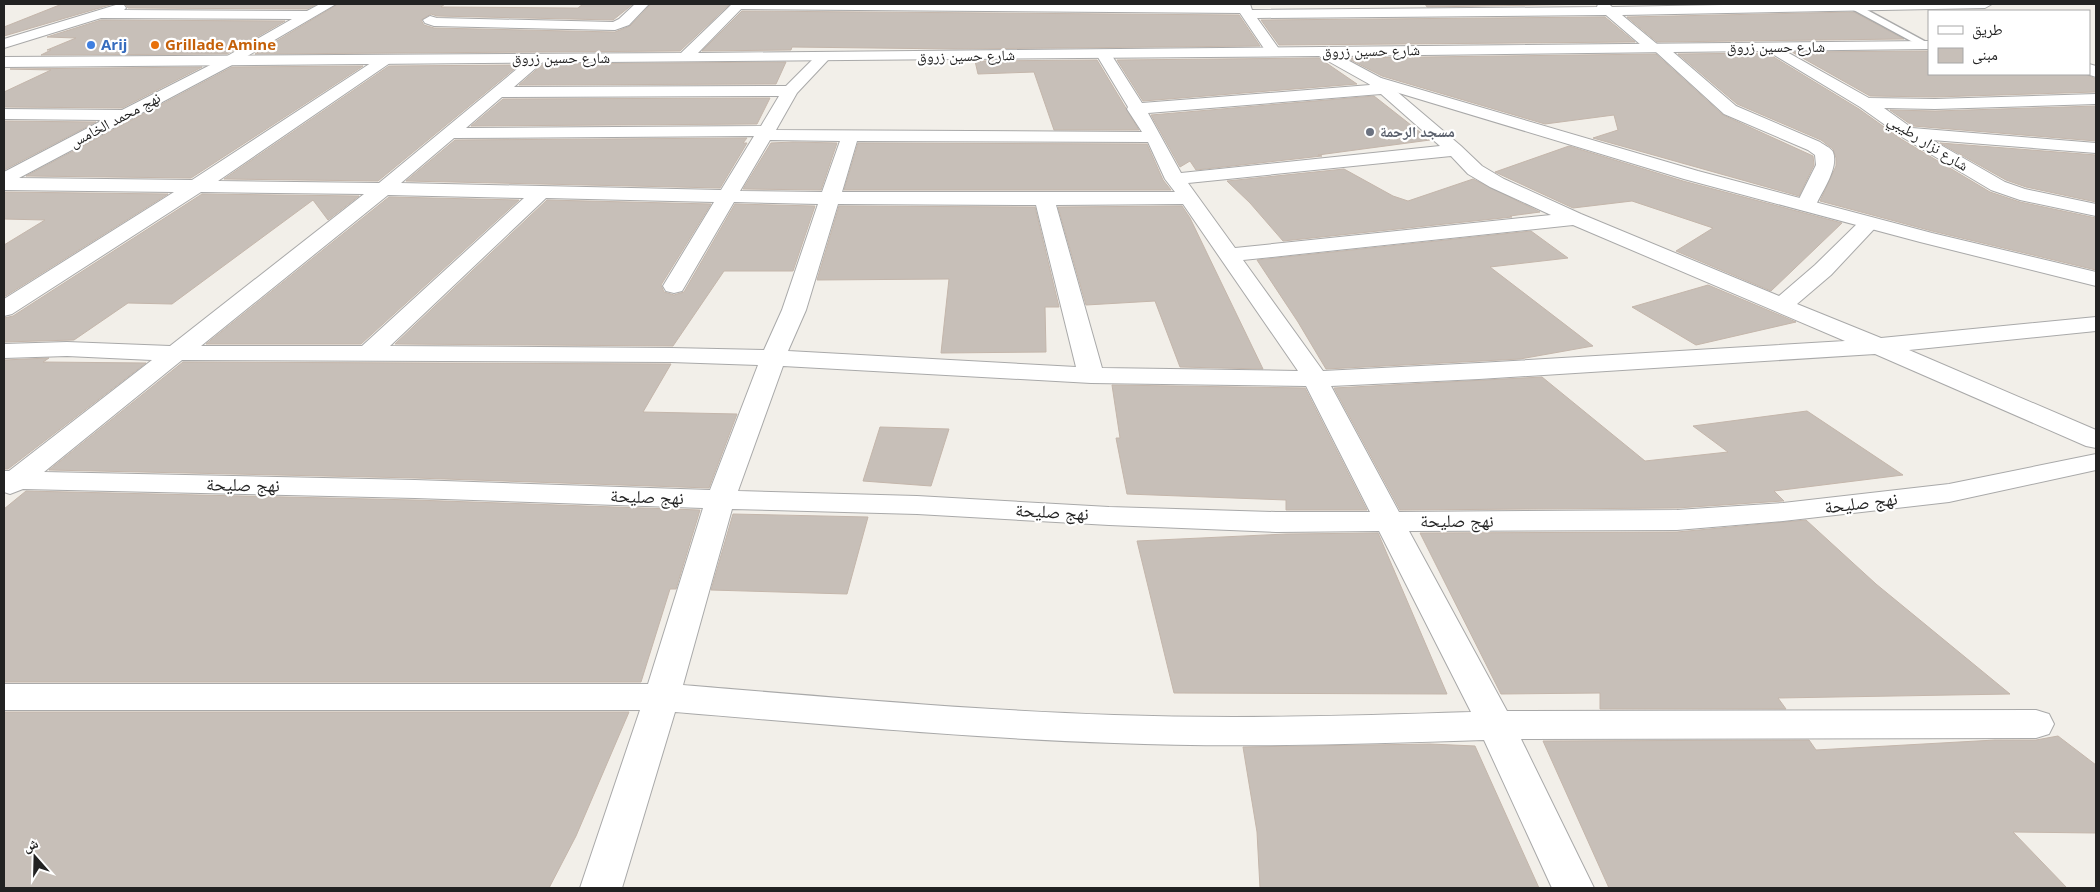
<svg xmlns="http://www.w3.org/2000/svg" width="2100" height="892" viewBox="0 0 2100 892" font-family="'Open Sans','Noto Naskh Arabic',sans-serif">
<style>
.building{fill:#c7bfb8;stroke:#c4b6ab}
.lines{fill:none;stroke-linecap:round;stroke-linejoin:round}
.service-casing{stroke:#a9a9a9;stroke-width:3}
.minor-casing{stroke:#a9a9a9;stroke-width:2}
.tertiary-casing{stroke:#a9a9a9;stroke-width:2}
.service{fill:#fff;fill-rule:evenodd}
.minor{fill:#fff;fill-rule:evenodd}
.tertiary{fill:#fff;fill-rule:evenodd}
.shop-dot{fill:#3f7fe0;stroke:#fff;stroke-width:2}
.food-dot{fill:#e8710a;stroke:#fff;stroke-width:2}
.worship-dot{fill:#6b7280;stroke:#fff;stroke-width:2}
.labels{text-anchor:middle;stroke-width:4.5;stroke-linejoin:round;paint-order:stroke}
.far-shop-label{font-size:15px;font-weight:bold;fill:#366cbe;stroke:#fff;text-anchor:start}
.far-food-label{font-size:15px;font-weight:bold;fill:#c56008;stroke:#fff;text-anchor:start}
.far-street-label{font-size:15px;fill:#222;stroke:#fff}
.far-worship-label{font-size:15px;font-weight:bold;fill:#5b616d;stroke:#fff;text-anchor:start}
.street-label{font-size:18px;fill:#222;stroke:#fff}
</style>
<rect width="100%" height="100%" fill="#f2efe9"/>
<g class="building">
<path d="M62,4H113L4,36V27Z"/>
<path d="M125,4H317L307,9L128,8Z"/>
<path d="M338,4H445L441,7L578,8L583,4H633L613,20L437,16L431,14L421,20L424,25L434,28L615,32L630,26L651,4H730L680,51L255,54Z"/>
<path d="M1425,4H1596L1427,7Z"/>
<path d="M742,11L1239,15L1260,46L954,49L792,47L791,50L702,51Z"/>
<path d="M1854,12L1904,39L1657,42L1627,17Z"/>
<path d="M1605,17L1635,42L1279,45L1261,20Z"/>
<path d="M101,20L285,21L227,54L41,55L51,50H47L76,38L47,37Z"/>
<path d="M1929,51V74H2085L2096,79V92L1935,97L1870,96L1792,52Z"/>
<path d="M1767,53L1859,109L1901,139L1990,192L2020,202L2096,218V270L1932,231L1820,201L1836,166V158L1833,149L1821,140L1737,104L1678,54Z"/>
<path d="M1656,54L1723,115L1813,156L1814,165L1799,196L1593,138L1618,130L1614,115L1545,124L1382,76L1347,58Z"/>
<path d="M1319,58L1357,84L1143,101L1117,60Z"/>
<path d="M1097,60L1139,130H1054L1034,72L978,74L975,61Z"/>
<path d="M786,62L776,84L519,85L543,64Z"/>
<path d="M519,65L378,181L224,179L389,66Z"/>
<path d="M363,66L191,178L26,176L232,67Z"/>
<path d="M202,67L122,108L4,107V92L51,70L10,69H11Z"/>
<path d="M1374,96L1430,140L1318,155L1322,156L1196,170L1190,161L1180,167L1151,115Z"/>
<path d="M770,98L757,124L471,126L503,99Z"/>
<path d="M2096,106V141L1913,126L1890,110L1935,111Z"/>
<path d="M4,121L96,122L4,170Z"/>
<path d="M747,138L743,143H747L720,188L406,181L455,140Z"/>
<path d="M793,142L837,143L821,190L743,189L771,143Z"/>
<path d="M858,143L1147,144L1163,180L1171,190H844Z"/>
<path d="M1940,143L2096,155V202L2026,187L2006,180Z"/>
<path d="M1569,146L1683,181L1842,223L1771,291L1676,251L1713,228L1632,201L1573,208L1495,172Z"/>
<path d="M1344,169L1393,196L1408,201L1473,179L1540,212L1510,216L1512,217L1283,241L1250,203L1227,181Z"/>
<path d="M4,192L168,194L4,297V245L45,220L4,219Z"/>
<path d="M202,194L359,196L328,220L313,200L172,304L128,303L74,340L4,342V318L13,316Z"/>
<path d="M389,197L519,200L361,344H206Z"/>
<path d="M547,200L711,204L661,285L664,292L674,295L684,292L735,204L815,206L793,271H724L673,346L395,344Z"/>
<path d="M839,206L1035,207L1059,307H1045L1046,352L941,353L949,279L817,280Z"/>
<path d="M1182,206L1190,218L1263,369L1180,367L1155,301L1086,305L1058,207Z"/>
<path d="M1531,231L1568,258L1490,267L1593,346L1520,359L1326,369L1298,322L1257,260Z"/>
<path d="M1708,285L1796,322L1696,345L1632,307Z"/>
<path d="M49,358L43,362L146,363L8,469H4V360Z"/>
<path d="M183,362L671,364L643,412L737,414L709,488L415,478L49,470Z"/>
<path d="M1542,377L1645,461L1728,452L1693,426L1807,411L1903,475L1774,491L1784,501H1783L1677,508L1400,510L1334,388Z"/>
<path d="M1112,385L1305,388L1367,510H1286V500L1127,494L1116,438H1120Z"/>
<path d="M880,427L949,429L931,486L863,481Z"/>
<path d="M26,491L415,500L700,510L676,589H670L641,682H4V509Z"/>
<path d="M733,514L868,517L847,594L711,590Z"/>
<path d="M1806,520L1876,584L2010,694L1778,698L1786,709H1600V693L1501,694L1420,533L1677,532Z"/>
<path d="M1378,533L1447,694L1174,693L1137,541L1286,534Z"/>
<path d="M4,712H629L576,836L549,888H4Z"/>
<path d="M2058,736L2096,765V833L2013,832L2067,888H1609L1543,741L1809,740L1816,750L1995,740H2036Z"/>
<path d="M1430,744L1475,746L1539,888H1260L1257,832L1243,747Z"/>
</g>
<g class="lines">
<defs>
<path id="service" d="M1850,4H1856L1928,43L1929,46L1922,47L1850,8Z"/>
<g id="minor">
<path d="M119,4L124,5L126,8L124,10L307,11L320,4H336L232,65L19,178L192,180L380,57H390L393,60L390,63L218,181L379,183L535,54H545L548,57L545,60L514,87L786,86L818,54H828L831,57L828,60L797,93L776,130L1142,132L1127,109L1128,107L1096,54L1099,51H1109L1142,103L1370,85L1367,81L1369,78H1381L1461,146L1482,166L1504,179L1581,214L1779,296L1815,265L1862,219L1869,217L1876,219L1879,223L1876,227L1831,275L1797,304L1881,338L2096,317V331L1909,350L2096,430V448L2086,446L1875,354L1479,379L1331,386L1399,512L1677,510L1783,503L1949,484L2096,454V470L1949,502L1783,521L1677,530L1409,531L1507,711L2036,710L2049,714L2054,724L2049,734L2036,738L1521,739L1594,888H1552L1484,740C1361,744 1237,748 1114,743C967,738 821,724 675,712L622,888H580L640,710H4V684H648L703,508L415,498L23,489L10,494L4,492V471H9L152,360L67,356L4,358V344L67,342L170,346L364,194L201,192L12,314L4,316V299L174,192L4,190V172L103,120L4,119V109L122,110L222,59L292,19L101,18L4,48V39ZM1381,94L1440,146L1181,173L1148,113ZM779,96L761,126L466,128L502,97ZM754,136L721,190L401,183L454,138ZM770,140L840,141L822,192L740,191ZM857,141L1148,142L1165,179L1175,192H842ZM1451,156L1468,174L1490,187L1551,215L1235,248L1188,183ZM388,195L524,198L362,346H201ZM546,198L714,202L663,286L666,291L674,293L682,291L685,286L734,202L818,204L782,310L764,350L671,348L390,346ZM838,204L1036,205L1076,367L788,351L806,310ZM1183,204L1298,371L1102,368L1056,205ZM1573,225L1845,341L1479,363L1323,371L1243,260ZM182,360L671,362L758,365L710,490L415,480L44,472ZM783,366L1091,383L1306,386L1370,512H1276L1109,507L917,496L738,491ZM732,509L917,514L1109,525L1276,532L1379,531L1471,712C1352,716 1233,719 1114,715C970,710 827,697 683,685Z"/>
<path d="M635,4H649L629,25L615,30L434,26L425,23L423,20L430,16L437,18L613,22L619,19Z"/>
<path d="M732,4H1250L1252,10L1597,7L1598,4H1609L1612,7L1779,4H1992L1985,8L1622,15L1657,44L1665,45L1736,106L1820,142C1824,145 1831,148 1833,152C1839,168 1822,191 1816,205L1813,209L1806,211L1799,209L1796,205L1816,165L1815,155L1808,150L1724,114L1656,52L1648,51L1606,15L1257,18L1282,53L1279,56H1269L1240,13L738,9L733,8Z"/>
<path d="M1771,43L1869,98L1935,99L2096,94V104L1935,109L1884,108L1912,128L2096,143V153L1932,140L2005,182L2025,189L2096,204V216L2020,200L1991,190L1902,137L1860,107L1766,50L1764,47L1766,44Z"/>
<path d="M2089,64L2096,66V77L2087,74H2089Z"/>
</g>
<path id="tertiary" d="M732,4H746L698,53L1929,41V49L1340,56L1381,78L1698,171L1932,233L2096,272V286L1920,242L1684,179L1369,84L1319,56L4,67V57L681,53Z"/>
</defs>
<use href="#service" class="service-casing"/>
<use href="#minor" class="minor-casing"/>
<use href="#tertiary" class="tertiary-casing"/>
<use href="#service" class="service"/>
<use href="#minor" class="minor"/>
<use href="#tertiary" class="tertiary"/>
</g>
<circle class="shop-dot" cx="91" cy="45" r="5"/>
<circle class="food-dot" cx="155" cy="45" r="5"/>
<circle class="worship-dot" cx="1370" cy="132" r="5"/>
<g class="labels">
<g class="far-shop-label">
<text x="101" y="50">Arij</text>
</g>
<g class="far-food-label">
<text x="165" y="50">Grillade Amine</text>
</g>
<g class="far-street-label">
<text x="1776" y="52">شارع حسين زروق</text>
<text transform="translate(1371 51) rotate(-1)" y="5">شارع حسين زروق</text>
<text transform="translate(966 56) rotate(-1)" y="5">شارع حسين زروق</text>
<text x="561" y="63">شارع حسين زروق</text>
<text transform="translate(115 120) rotate(-28)" y="5">نهج محمد الخامس</text>
<text transform="translate(1928 143) rotate(32)" y="5">شارع نزار رطيبي</text>
</g>
<g class="far-worship-label">
<text x="1380" y="137">مسجد الرحمة</text>
</g>
<g class="street-label">
<text transform="translate(243 485) rotate(1)" y="6">نهج صليحة</text>
<text transform="translate(647 497) rotate(2)" y="6">نهج صليحة</text>
<text transform="translate(1861 503) rotate(-7)" y="6">نهج صليحة</text>
<text transform="translate(1052 512) rotate(3)" y="6">نهج صليحة</text>
<text x="1457" y="527">نهج صليحة</text>
</g>
</g>
<rect width="2100" height="892" fill="none" stroke="#222222" stroke-width="10"/>
<rect x="1928" y="10" width="162" height="65" fill="#ffffff" stroke="#a7a7a7"/>
<rect x="1938" y="26" width="25" height="8" fill="#ffffff" stroke="#a7a7a7"/>
<text x="1972" y="35" font-size="15" fill="#222222">طريق</text>
<rect x="1938" y="48" width="25" height="15" fill="#c7bfb8" stroke="#a7a7a7"/>
<text x="1972" y="60" font-size="15" fill="#222222">مبنى</text>
<g transform="translate(35 857) rotate(340)" stroke="#ffffff" stroke-width="4" paint-order="stroke">
<path d="M0-4L9 19L0 12L-9 19Z" fill="#222222"/>
<text y="-8" font-size="14" font-weight="bold" text-anchor="middle" fill="#222222">ش</text>
</g>
</svg>
